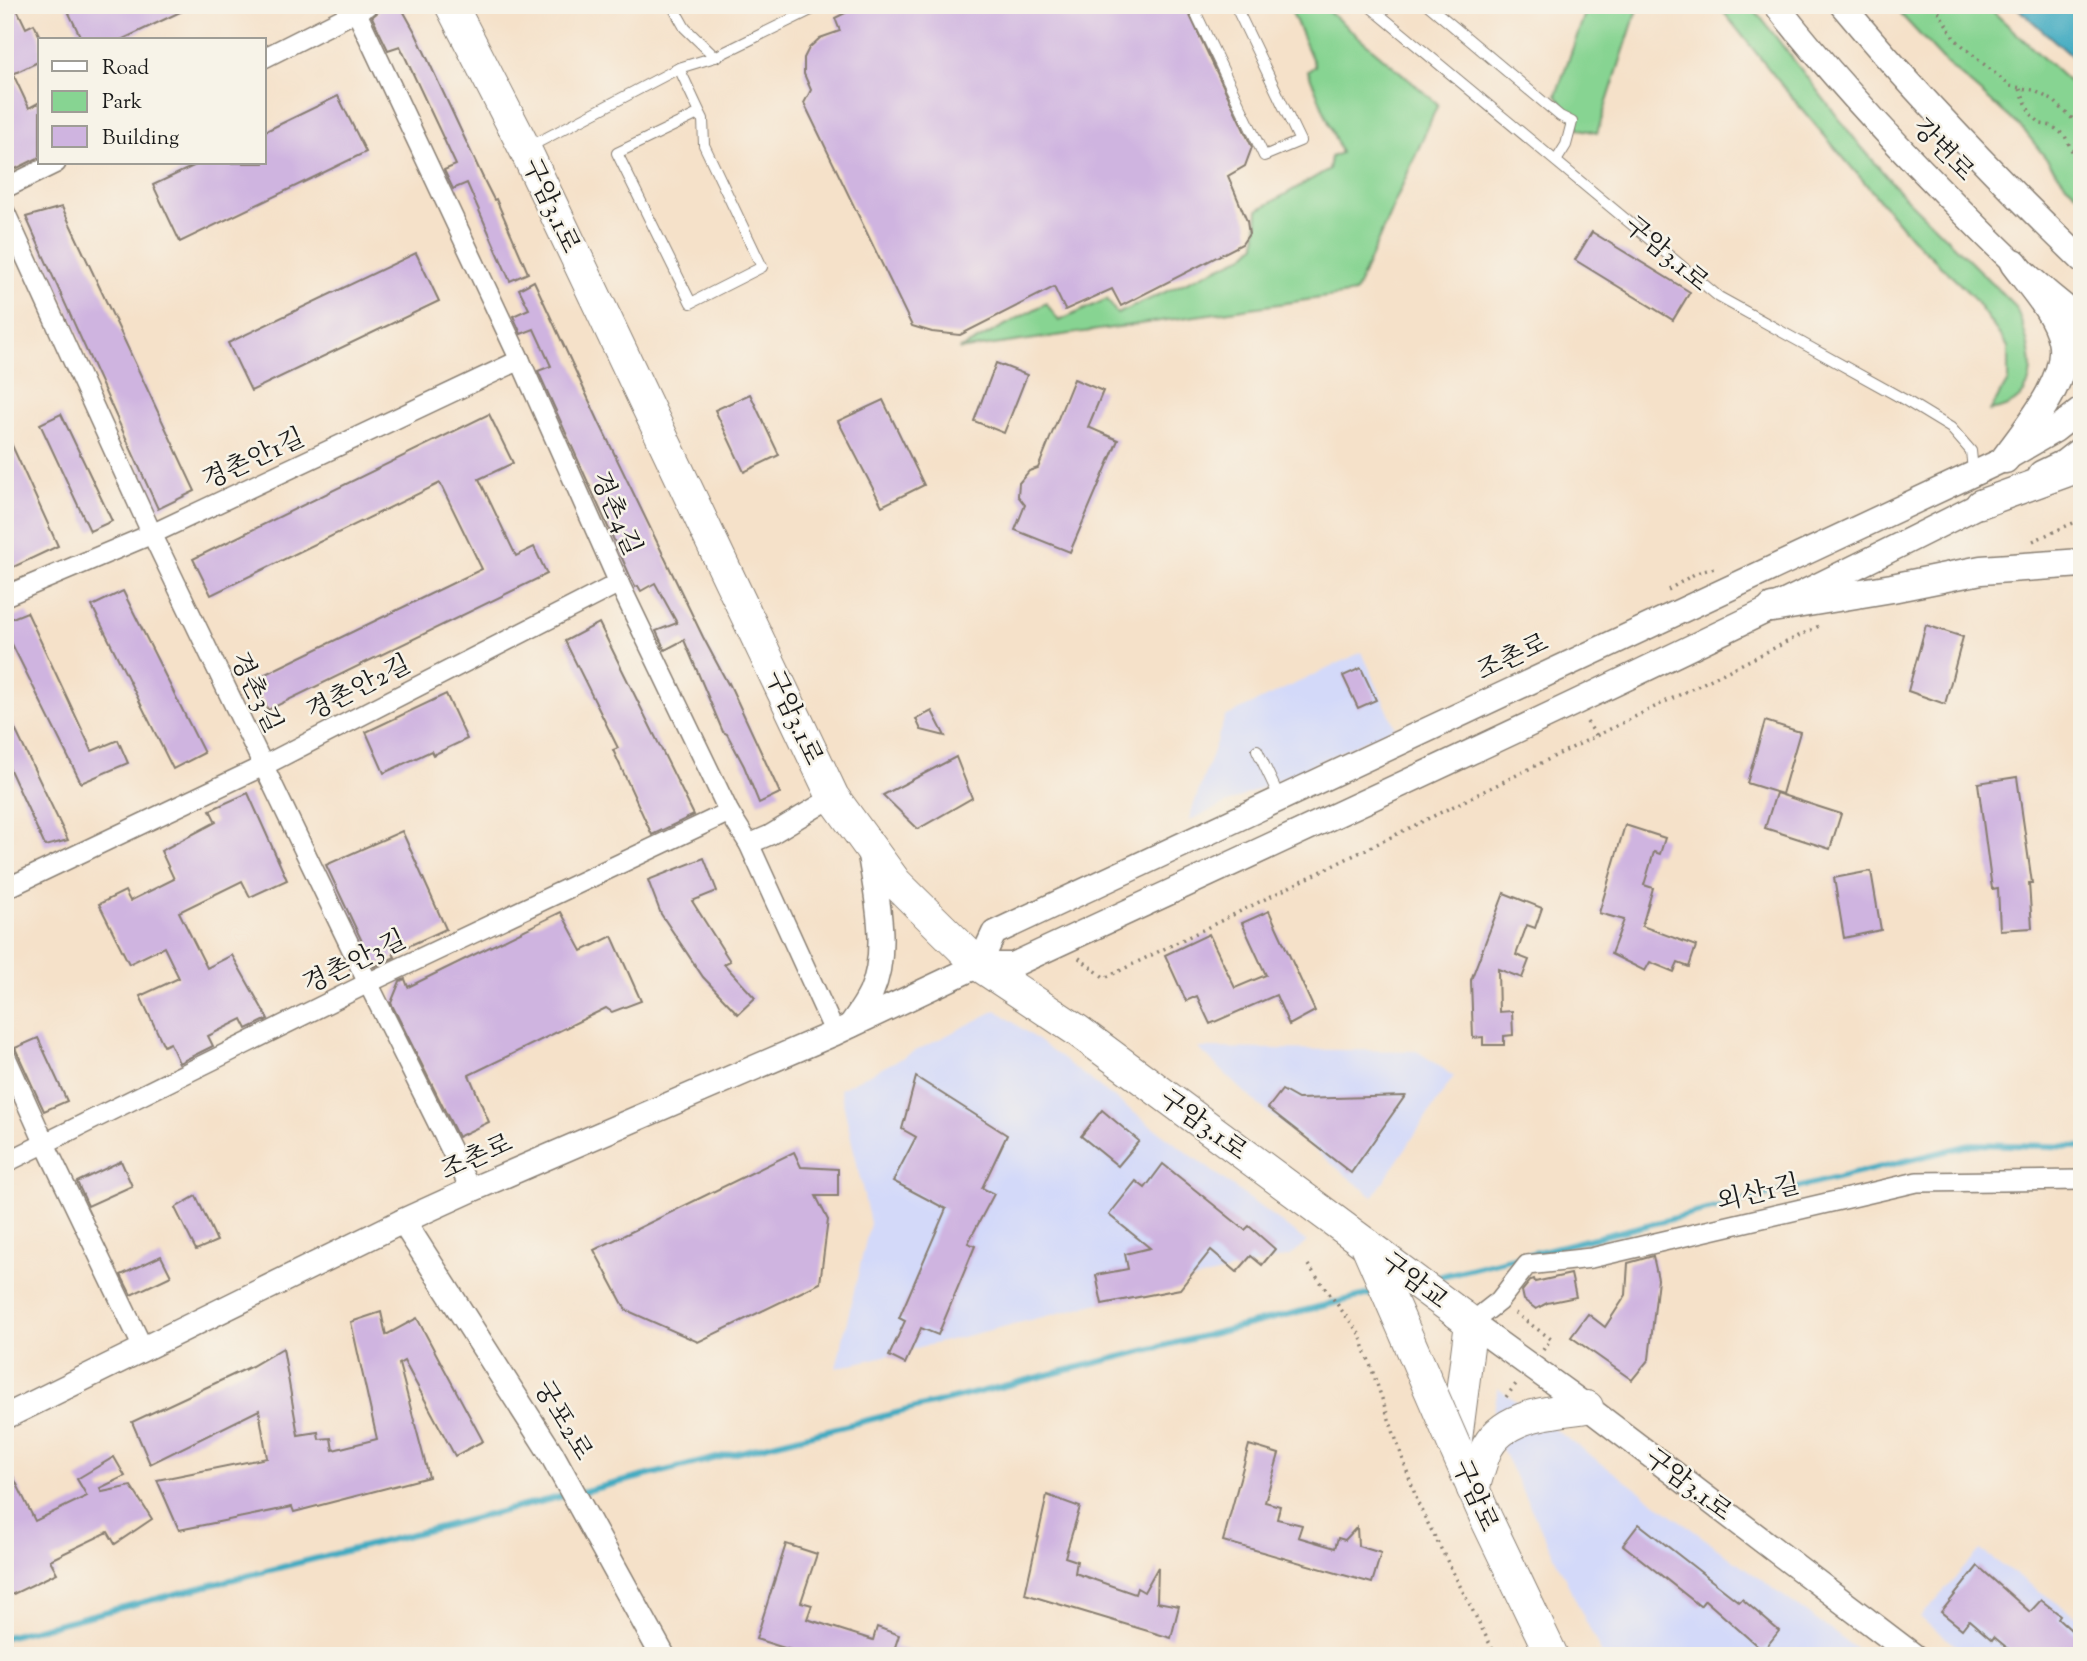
<svg xmlns="http://www.w3.org/2000/svg" width="2087" height="1661" viewBox="0 0 2087 1661" font-family="'Sorts Mill Goudy','Noto Serif KR',serif">
<style>
.built{fill:#d3d9f9}
.green{fill:#87d492;stroke:#527857;stroke-width:2}
.water{fill:#41aac1;stroke:#2e636e;stroke-width:2}
.lines{fill:none;stroke-linecap:round;stroke-linejoin:round}
.stream{stroke:#41aac1;stroke-width:6}
.building{fill:#cfb4e0}
.service-casing{stroke:#887e72;stroke-width:12}
.minor-casing{stroke:#887e72;stroke-width:22}
.tertiary-casing{stroke:#887e72;stroke-width:27}
.secondary-casing{stroke:#887e72;stroke-width:31}
.primary-casing{stroke:#887e72;stroke-width:34}
.path{stroke:#887e72;stroke-width:3.5;stroke-dasharray:2 5;stroke-linecap:butt}
.service{stroke:#fff;stroke-width:10}
.minor{stroke:#fff;stroke-width:19}
.tertiary{stroke:#fff;stroke-width:24}
.secondary{stroke:#fff;stroke-width:28}
.primary{stroke:#fff;stroke-width:32}
.primary-bridge-casing{stroke:#887e72;stroke-width:34;stroke-linecap:butt}
.primary-bridge{stroke:#fff;stroke-width:32}
.labels{text-anchor:middle;stroke-width:5;stroke-linejoin:round;paint-order:stroke}
.street-label{font-size:26px;fill:#1c1c1c;stroke:#f7f3e8}
</style>
<rect width="100%" height="100%" fill="#f7f3e8"/>
<filter id="ink" filterUnits="userSpaceOnUse"><feTurbulence type="fractalNoise" baseFrequency=".0143" numOctaves="2"/><feDisplacementMap in="SourceGraphic" scale="14" xChannelSelector="R" yChannelSelector="G"/><feConvolveMatrix kernelMatrix="1 2 1 2 8 2 1 2 1" color-interpolation-filters="sRGB"/></filter>
<filter id="wash" filterUnits="userSpaceOnUse"><feTurbulence type="fractalNoise" baseFrequency=".00686" numOctaves="4" result="noise"/><feDisplacementMap in="SourceGraphic" scale="28" xChannelSelector="R" yChannelSelector="G"/><feGaussianBlur stdDeviation="1.57" result="paint"/><feColorMatrix in="noise" values="0 0 0 0 0 0 0 0 0 0 0 0 0 0 0 0 0 1.4 0 .05"/><feComposite in="paint" operator="in"/></filter>
<g filter="url(#wash)">
<rect width="100%" height="100%" fill="#f5e1c9"/>
<g class="built">
<path d="M1362,652L1395,727L1188,821L1225,717Z"/>
<path d="M997,1010L1307,1242L1290,1256L836,1368L870,1223L840,1089Z"/>
<path d="M1198,1048L1417,1051L1454,1076L1373,1197L1255,1102Z"/>
<path d="M1498,1388L1866,1656H1603L1491,1427Z"/>
<path d="M1980,1550L2082,1620V1656H1970L1920,1618Z"/>
</g>
<g class="green">
<path d="M1289,5H1321L1438,104L1355,293L959,350L1046,303L1059,321L1107,299L1117,314L1244,256L1256,244L1258,210L1329,169L1331,157L1341,153L1308,71L1315,66Z"/>
<path d="M1588,5H1625L1637,10L1597,133L1580,129L1556,95Z"/>
<path d="M1718,5H1751L1858,143L1900,192L2016,307C2031,346 2049,402 1990,411L2008,381V347L1971,295L1911,237L1789,94Z"/>
<path d="M1892,5H1986L2082,94V198L2066,184L2023,129L1947,64Z"/>
</g>
<path class="water" d="M2014,5H2082V65Z"/>
<g class="lines">
<g class="stream">
<path d="M1429,1279L1974,1144L2082,1147"/>
<path d="M581,1492L1378,1292"/>
<path d="M5,1637L567,1495"/>
</g>
</g>
<g id="blocks">
<g class="building">
<path d="M5,5H15L26,28L34,24L40,37V61L13,74L29,108L40,102V157L5,174Z"/>
<path d="M65,5H195L121,40H82Z"/>
<path d="M379,5H400L415,32L485,182L494,200L496,199L528,273L510,281L467,183L453,189L444,170L456,165L400,46L388,50L372,17L378,12Z"/>
<path d="M861,5H1185L1252,147L1245,166L1228,176L1247,221L1249,234L1242,244L1121,306L1112,289L1065,310L1054,287L960,335L932,332L912,326L804,103L811,90L804,74V58L809,48L820,38L840,31L835,18Z"/>
<path d="M338,96L366,152L180,242L153,185L200,163H264V132Z"/>
<path d="M62,207L195,491L158,509L26,217Z"/>
<path d="M1592,232L1690,292L1673,320L1575,260Z"/>
<path d="M416,253L439,301L251,391L228,343Z"/>
<path d="M534,281L599,422L703,637L728,684L729,683L780,793L759,803L744,766L727,734L723,732L684,640L665,650L656,631L677,623L655,583L641,591L638,586L635,587L538,371L551,366L534,329L521,334L513,316L529,309L519,289Z"/>
<path d="M996,363L1027,375L1004,433L974,421Z"/>
<path d="M1074,379L1103,391L1088,427L1118,440L1070,552L1015,530L1025,505L1018,496L1019,483L1029,471L1038,468Z"/>
<path d="M750,394L779,455L744,472L715,410Z"/>
<path d="M883,400L924,485L882,506L838,421Z"/>
<path d="M61,414L112,521L90,531L40,424Z"/>
<path d="M489,414L513,463L479,479L516,556L534,547L547,574L268,710L253,680L482,569L440,483L211,595L193,559Z"/>
<path d="M5,430L58,546L5,571Z"/>
<path d="M123,591L204,753L173,769L92,606Z"/>
<path d="M27,612L92,751L118,740L128,763L81,783L5,630V621Z"/>
<path d="M599,623L694,815L652,835L613,750L618,748L565,641Z"/>
<path d="M1926,625L1963,637L1945,704L1908,691Z"/>
<path d="M1361,668L1376,700L1358,708L1343,676Z"/>
<path d="M446,694L467,739L433,755L431,751L384,773L366,732Z"/>
<path d="M5,708L68,840L45,846L5,759Z"/>
<path d="M932,711L945,736L921,730L916,719Z"/>
<path d="M1765,721L1800,732L1782,794L1747,783Z"/>
<path d="M956,757L972,798L918,829L883,795Z"/>
<path d="M2017,777L2032,883H2029L2032,928L2000,930L1998,888L1992,889L1978,783Z"/>
<path d="M248,793L287,880L250,897L242,881L179,912L207,968L232,955L268,1019L247,1029L242,1019L208,1036L213,1046L179,1063L170,1043L164,1046L140,996L179,978L164,947L129,964L99,904L125,891L130,901L174,879L161,851L216,822L210,810Z"/>
<path d="M1776,793L1841,814L1830,849L1765,828Z"/>
<path d="M1625,825L1665,838L1660,854L1654,852L1644,885L1653,888L1642,926L1696,946L1689,967L1678,963L1674,972L1650,962L1645,971L1611,954L1624,920L1599,913Z"/>
<path d="M402,831L446,929L393,953L395,957L374,967L326,865Z"/>
<path d="M704,858L717,891L692,901L730,961L724,964L755,998L738,1014L703,977L661,914L648,880Z"/>
<path d="M1871,871L1881,930L1844,938L1834,878Z"/>
<path d="M1504,893L1542,908L1535,928L1527,925L1516,955L1529,960L1522,978L1498,969L1499,1012L1512,1011L1513,1035L1504,1036V1045H1483V1037L1473,1038L1471,980Z"/>
<path d="M1269,911L1315,1011L1289,1025L1276,995L1210,1024L1197,996L1186,1001L1165,955L1209,934L1235,988L1266,975L1242,923Z"/>
<path d="M561,912L582,951L612,936L641,1001L612,1012L606,1008L469,1075L489,1122L458,1137L391,1003L400,981L405,979L408,987Z"/>
<path d="M38,1038L67,1101L44,1111L15,1048Z"/>
<path d="M916,1077L1007,1135L982,1188L994,1194L968,1243L975,1246L938,1335L921,1328L905,1364L889,1356L905,1321L899,1318L946,1209L893,1181L916,1137L902,1129Z"/>
<path d="M1282,1090L1298,1099L1405,1096L1351,1173L1268,1108Z"/>
<path d="M1102,1110L1139,1141L1118,1166L1081,1136Z"/>
<path d="M794,1152L801,1167L838,1169V1196H816L828,1220L820,1283L698,1342L626,1310L594,1250Z"/>
<path d="M121,1161L132,1186L88,1206L77,1182Z"/>
<path d="M1163,1164L1245,1230L1249,1226L1275,1249L1262,1265L1251,1256L1237,1272L1211,1250L1180,1289L1102,1304L1096,1275L1128,1269L1125,1254L1150,1248L1109,1215L1136,1181L1145,1188Z"/>
<path d="M196,1196L217,1241L196,1250L175,1208Z"/>
<path d="M161,1256L171,1276L131,1295L121,1275Z"/>
<path d="M1653,1256L1658,1279L1649,1359L1632,1380L1571,1337L1588,1314L1605,1327L1626,1295L1628,1263Z"/>
<path d="M1571,1274L1576,1297L1547,1303L1536,1309L1524,1300L1522,1291L1531,1280L1534,1279L1535,1282Z"/>
<path d="M381,1312L386,1335L417,1318L483,1441L455,1456L404,1361L399,1364L429,1477L294,1512L292,1507L179,1530L157,1480L267,1458L259,1410L150,1464L132,1422L252,1366L283,1348L298,1435L318,1432L319,1439L331,1438L333,1450L377,1439L351,1322Z"/>
<path d="M1249,1445L1279,1454L1265,1502L1280,1506L1277,1519L1302,1525L1298,1537L1335,1548L1338,1538L1345,1540L1357,1527L1358,1546L1381,1553L1372,1583L1223,1541Z"/>
<path d="M114,1457L125,1476L100,1488L102,1492L131,1486L152,1519L115,1544L108,1532L50,1560L57,1573L5,1598V1460L35,1521L87,1496L77,1479Z"/>
<path d="M1047,1495L1080,1507L1065,1557L1077,1561L1075,1573L1135,1594L1137,1588L1144,1592L1158,1567L1157,1602L1179,1606L1171,1638L1025,1594Z"/>
<path d="M1639,1524L1739,1602L1742,1599L1779,1631L1763,1651L1705,1600L1700,1606L1623,1545Z"/>
<path d="M786,1544L817,1554L801,1602L812,1605L807,1619L873,1640L877,1627L899,1635L895,1647L912,1652L911,1656H810L756,1639Z"/>
<path d="M1978,1566L2030,1612L2041,1600L2060,1615L2058,1618L2082,1640V1656H2017L1994,1637L1992,1640L1969,1620L1962,1629L1941,1612Z"/>
</g>
</g>
</g>
<g filter="url(#ink)">
<use href="#blocks" fill-opacity="0" stroke="#887e72" stroke-width="2"/>
<g class="lines">
<defs>
<g id="service">
<path d="M672,5L685,28L715,57"/>
<path d="M1192,5L1264,156L1300,141L1235,5"/>
<path d="M1368,5L1719,297L1905,400L1951,428L1971,451L1973,471"/>
<path d="M1428,5L1560,116L1572,122L1566,145L1556,161"/>
<path d="M679,68L700,113L703,119L704,145L762,267L691,303L617,153L700,113"/>
<path d="M529,147L679,68L715,57L821,5"/>
<path d="M1257,750L1276,790L1274,798"/>
</g>
<g id="minor">
<path d="M356,11L520,360L619,583L729,812L749,844L835,1033"/>
<path d="M264,58L367,6"/>
<path d="M5,188L56,163"/>
<path d="M5,212L152,534L368,983L471,1190"/>
<path d="M5,596L152,534L520,360"/>
<path d="M749,844L770,835L833,797"/>
<path d="M5,889L263,766L619,583"/>
<path d="M5,1055L45,1144L144,1350"/>
<path d="M5,1163L368,983L729,812"/>
<path d="M1471,1323L1499,1301L1527,1265L1591,1258L1917,1182L2082,1180"/>
</g>
<g id="tertiary">
<path d="M1776,5C1829,73 1888,136 1948,197C1990,240 2033,284 2082,320"/>
<path d="M1842,5C1917,95 1998,179 2082,260"/>
<path d="M2041,473L2064,462L2082,448"/>
<path d="M979,965L994,933L2005,459L2055,430L2082,409"/>
<path d="M851,1025C858,1015 866,1004 871,993C890,950 876,894 869,849"/>
<path d="M403,1221L551,1453L663,1656"/>
<path d="M1471,1323L1587,1407L1914,1656"/>
<path d="M5,1417L403,1221L471,1190L835,1033L979,965H1013C1342,812 1673,661 1997,496"/>
</g>
<g id="secondary">
<path d="M2005,459C2026,430 2071,378 2062,340C2056,312 2031,286 2014,263"/>
<path d="M1980,504L2082,467"/>
<path d="M1772,608L1892,588L1981,570L2082,563"/>
</g>
<g id="primary">
<path d="M451,5L525,149L833,797L896,883L979,965L1078,1031L1367,1245"/>
<path d="M1462,1316L1471,1323L1455,1447L1486,1518L1552,1656"/>
<path d="M1473,1489C1477,1477 1480,1464 1485,1452C1501,1414 1552,1412 1587,1407"/>
</g>
</defs>
<use href="#service" class="service-casing"/>
<use href="#minor" class="minor-casing"/>
<use href="#tertiary" class="tertiary-casing"/>
<use href="#secondary" class="secondary-casing"/>
<use href="#primary" class="primary-casing"/>
<g class="path">
<path d="M1935,5L1954,38L1980,61L2010,86L2033,90L2054,101L2082,128"/>
<path d="M2020,89L2030,113L2041,124L2052,126L2065,136L2082,172"/>
<path d="M2033,541L2082,519"/>
<path d="M1668,590L1696,573L1715,568"/>
<path d="M1587,722L1596,735"/>
<path d="M1079,958L1105,978L1819,626"/>
<path d="M1308,1265L1360,1335L1419,1506L1496,1656"/>
<path d="M1515,1313L1551,1339L1543,1350"/>
<path d="M1506,1397L1516,1384"/>
</g>
<use href="#service" class="service"/>
<use href="#minor" class="minor"/>
<use href="#tertiary" class="tertiary"/>
<use href="#secondary" class="secondary"/>
<use href="#primary" class="primary"/>
<defs>
<g id="primary-bridge">
<path d="M1367,1245L1455,1447"/>
<path d="M1368,1246L1462,1316"/>
</g>
</defs>
<use href="#primary-bridge" class="primary-bridge-casing"/>
<use href="#primary-bridge" class="primary-bridge"/>
</g>
</g>
<g class="labels">
<g class="street-label">
<text transform="translate(1944 149) rotate(46)" y="9">강변로</text>
<text transform="translate(552 205) rotate(65)" y="9">구암3.1로</text>
<text transform="translate(1667 253) rotate(40)" y="9">구암3.1로</text>
<text transform="translate(253 458) rotate(-25)" y="9">경촌안1길</text>
<text transform="translate(617 513) rotate(66)" y="9">경촌4길</text>
<text transform="translate(1512 656) rotate(-25)" y="9">조촌로</text>
<text transform="translate(358 687) rotate(-27)" y="9">경촌안2길</text>
<text transform="translate(257 692) rotate(64)" y="9">경촌3길</text>
<text transform="translate(795 717) rotate(65)" y="9">구암3.1로</text>
<text transform="translate(354 961) rotate(-26)" y="9">경촌안3길</text>
<text transform="translate(1204 1124) rotate(36)" y="9">구암3.1로</text>
<text transform="translate(476 1156) rotate(-24)" y="9">조촌로</text>
<text transform="translate(1758 1192) rotate(-13)" y="9">외산1길</text>
<text transform="translate(1415 1280) rotate(37)" y="9">구암교</text>
<text transform="translate(564 1420) rotate(59)" y="9">궁포2로</text>
<text transform="translate(1689 1484) rotate(37)" y="9">구암3.1로</text>
<text transform="translate(1476 1495) rotate(66)" y="9">구암로</text>
</g>
</g>
<rect width="2087" height="1661" fill="none" stroke="#f7f3e8" stroke-width="28"/>
<rect x="38" y="38" width="228" height="126" fill="#f7f3e8" stroke="#9f9d96" stroke-width="2"/>
<rect x="52" y="61" width="35" height="10" fill="#ffffff" stroke="#9f9d96" stroke-width="2"/>
<text x="102" y="74" font-size="21" fill="#1c1c1c">Road</text>
<rect x="52" y="91" width="35" height="21" fill="#87d492" stroke="#9f9d96" stroke-width="2"/>
<text x="102" y="108" font-size="21" fill="#1c1c1c">Park</text>
<rect x="52" y="126" width="35" height="21" fill="#cfb4e0" stroke="#9f9d96" stroke-width="2"/>
<text x="102" y="144" font-size="21" fill="#1c1c1c">Building</text>
</svg>
